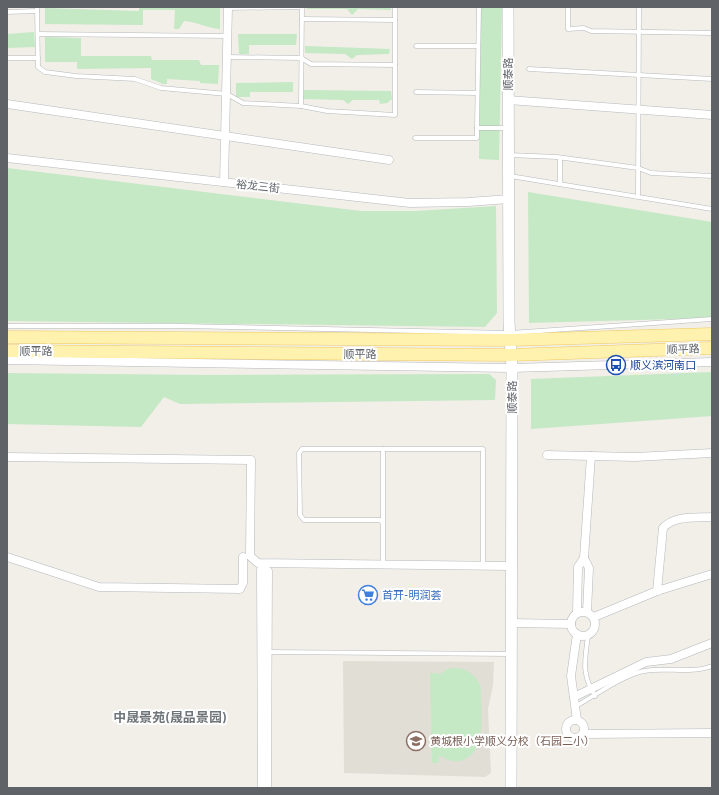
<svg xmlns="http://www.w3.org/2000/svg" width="719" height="795" viewBox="0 0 719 795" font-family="Overpass,'Noto Sans SC',sans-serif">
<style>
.education{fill:#e1ded6}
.green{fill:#c5e8c5}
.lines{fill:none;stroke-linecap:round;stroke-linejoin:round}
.lane-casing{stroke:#b5b8bc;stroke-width:5}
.street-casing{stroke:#b5b8bc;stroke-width:9}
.secondary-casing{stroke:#b6babf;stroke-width:12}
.primary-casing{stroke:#f2c960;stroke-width:13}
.lane{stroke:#fff;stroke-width:4}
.street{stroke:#fff;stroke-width:8}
.secondary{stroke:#fff;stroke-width:11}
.primary{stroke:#fff2af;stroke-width:12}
.labels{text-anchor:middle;stroke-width:4;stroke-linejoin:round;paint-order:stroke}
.street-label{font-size:11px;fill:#5f6368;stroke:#fff}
.transit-label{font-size:11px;fill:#164399;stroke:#fff;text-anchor:start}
.shop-label{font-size:11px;fill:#366cbe;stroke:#fff;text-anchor:start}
.education-label{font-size:11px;fill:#785e54;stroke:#fff;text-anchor:start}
.quarter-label{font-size:13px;font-weight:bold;fill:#70757a;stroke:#fff}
</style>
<rect width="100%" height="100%" fill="#f1efe8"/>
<path class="education" d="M343,661L494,662L493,685L488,709L491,773L485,777L344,773Z"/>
<g class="green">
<path d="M139,7H220V29C207,28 197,22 184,21L179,29H174L175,10H143V25L45,24V8L139,11Z"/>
<path d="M307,7H390L391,10L358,9L352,15L347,9H307Z"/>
<path d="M481,7H502L499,160L479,159Z"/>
<path d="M34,32L35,47L7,48V34Z"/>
<path d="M238,34H297L296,45H249V54H239Z"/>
<path d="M45,37L81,38V56H151L152,60H199L201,65H219L218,84L200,83V81L167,79V84H163L151,79V68L77,69V62H45Z"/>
<path d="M305,46L390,49L389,54L357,55L352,59L345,54L305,53Z"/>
<path d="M293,82V92H250V97H236V83Z"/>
<path d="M304,90L391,91L392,99L387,103L380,104L379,100H353L348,104L343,100L303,99Z"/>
<path d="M7,168L361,211H416L496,206L497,313L485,327L7,321Z"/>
<path d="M528,192L712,222V318L529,323Z"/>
<path d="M712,372V416L531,429V379Z"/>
<path d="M7,373L206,375L489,374L496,380L495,400L180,404L164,397L141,427L7,424Z"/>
<path d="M453,668C466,667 476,675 481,687C480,708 488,749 465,759C456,764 447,760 439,755V763H432L430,673H438L439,675L447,669Z"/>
</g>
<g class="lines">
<defs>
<g id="lane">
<path d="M37,7L38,67L45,72L76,76L135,79L161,88L227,94L243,103L301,106L302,7L228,8"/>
<path d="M479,7L477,128H508"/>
<path d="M568,7V29L584,28L591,31L712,33"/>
<path d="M7,12L37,11"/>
<path d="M302,19L395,20"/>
<path d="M38,34L227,36"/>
<path d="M416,46H478"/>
<path d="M228,57L301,58L311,64L395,65"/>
<path d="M7,58H38"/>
<path d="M529,69L712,79"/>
<path d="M416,92L477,93"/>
<path d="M301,106L327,111L395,115V7"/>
<path d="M415,138H477V128"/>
<path d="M509,155L557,157L638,168L651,173L712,176"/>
<path d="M510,176L712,209"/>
<path d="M560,184V158"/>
<path d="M638,196L639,7"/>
<path d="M7,326H181L510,333L712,319"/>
<path d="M383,449H483V566"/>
<path d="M383,523V449H302L299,453L300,515L304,520H380L383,523V564"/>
<path d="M588,635C585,661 581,673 595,696"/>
<path d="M268,652L511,654"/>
<path d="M576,706C596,695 623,675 644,671C666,667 691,674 712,666"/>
</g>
<g id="street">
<path d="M508,100L712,115"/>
<path d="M7,104L389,160"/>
<path d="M7,158L410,203L468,202L509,199"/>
<path d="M224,182L228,7"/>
<path d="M7,360L512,368L712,362"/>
<path d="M547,455L635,457L712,453"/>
<path d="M7,457L251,460L250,556L258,563L512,566"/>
<path d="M7,557L99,587L240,589L243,583V557"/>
<path d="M584,558L591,456"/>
<path d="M657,591L663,528C674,515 696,518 712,517"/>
<circle cx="583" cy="624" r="12"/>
<path d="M577,613L578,567L584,558L589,568L587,612"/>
<path d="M594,617L657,591L712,574"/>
<path d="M511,623L571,624"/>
<path d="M574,697L646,662L671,659L712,643"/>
<circle cx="575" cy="729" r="9"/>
<path d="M577,720L571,676L577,634"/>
<path d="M583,734L712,733"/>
<path d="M262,788L261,570L268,571L267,788"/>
</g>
<path id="secondary" d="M508,7L509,322L512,368L511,788"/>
<g id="primary">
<path d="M7,337L510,340L712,334"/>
<path d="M7,351L511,355L712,348"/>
</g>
</defs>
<use href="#lane" class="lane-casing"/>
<use href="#street" class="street-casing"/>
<use href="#secondary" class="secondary-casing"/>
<use href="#primary" class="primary-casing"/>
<use href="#lane" class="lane"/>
<use href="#street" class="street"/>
<use href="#secondary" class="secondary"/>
<use href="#primary" class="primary"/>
</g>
<defs>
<symbol id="bus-ring" viewBox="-11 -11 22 22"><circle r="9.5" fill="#fff" stroke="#1a4fb4" stroke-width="1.5"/><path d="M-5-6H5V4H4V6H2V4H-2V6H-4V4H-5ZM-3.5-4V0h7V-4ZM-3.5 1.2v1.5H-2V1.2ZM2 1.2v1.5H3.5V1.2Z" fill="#1a4fb4"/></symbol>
<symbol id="supermarket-ring" viewBox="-11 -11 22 22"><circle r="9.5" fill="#fff" stroke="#3f7fe0" stroke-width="1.5"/><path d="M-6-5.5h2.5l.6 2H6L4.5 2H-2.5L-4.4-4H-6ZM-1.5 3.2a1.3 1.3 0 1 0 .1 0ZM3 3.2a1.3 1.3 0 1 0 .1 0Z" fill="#3f7fe0"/></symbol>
<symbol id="school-ring" viewBox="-11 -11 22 22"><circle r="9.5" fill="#fff" stroke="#8d6e63" stroke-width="1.5"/><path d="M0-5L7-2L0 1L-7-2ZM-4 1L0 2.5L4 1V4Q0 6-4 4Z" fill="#8d6e63"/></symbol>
</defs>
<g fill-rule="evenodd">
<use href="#bus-ring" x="605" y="354" width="22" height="22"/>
<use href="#supermarket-ring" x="357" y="584" width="22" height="22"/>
<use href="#school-ring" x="405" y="730" width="22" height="22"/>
</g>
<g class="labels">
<g class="street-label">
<text transform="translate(508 74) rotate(-90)" y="4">顺泰路</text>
<text transform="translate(258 186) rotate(6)" y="4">裕龙三街</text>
<text transform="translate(683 349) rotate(-2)" y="4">顺平路</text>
<text x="36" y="355">顺平路</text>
<text x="360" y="358">顺平路</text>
<text transform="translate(512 397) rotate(-90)" y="4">顺泰路</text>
</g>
<g class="transit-label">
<text x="630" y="369">顺义滨河南口</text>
</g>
<g class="shop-label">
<text x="382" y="599">首开-明润荟</text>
</g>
<g class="education-label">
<text x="430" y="745">黄城根小学顺义分校（石园二小）</text>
</g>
<g class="quarter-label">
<text x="170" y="722">中晟·景苑(晟品景园)</text>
</g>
</g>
<rect width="719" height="795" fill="none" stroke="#5f6368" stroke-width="16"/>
</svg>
